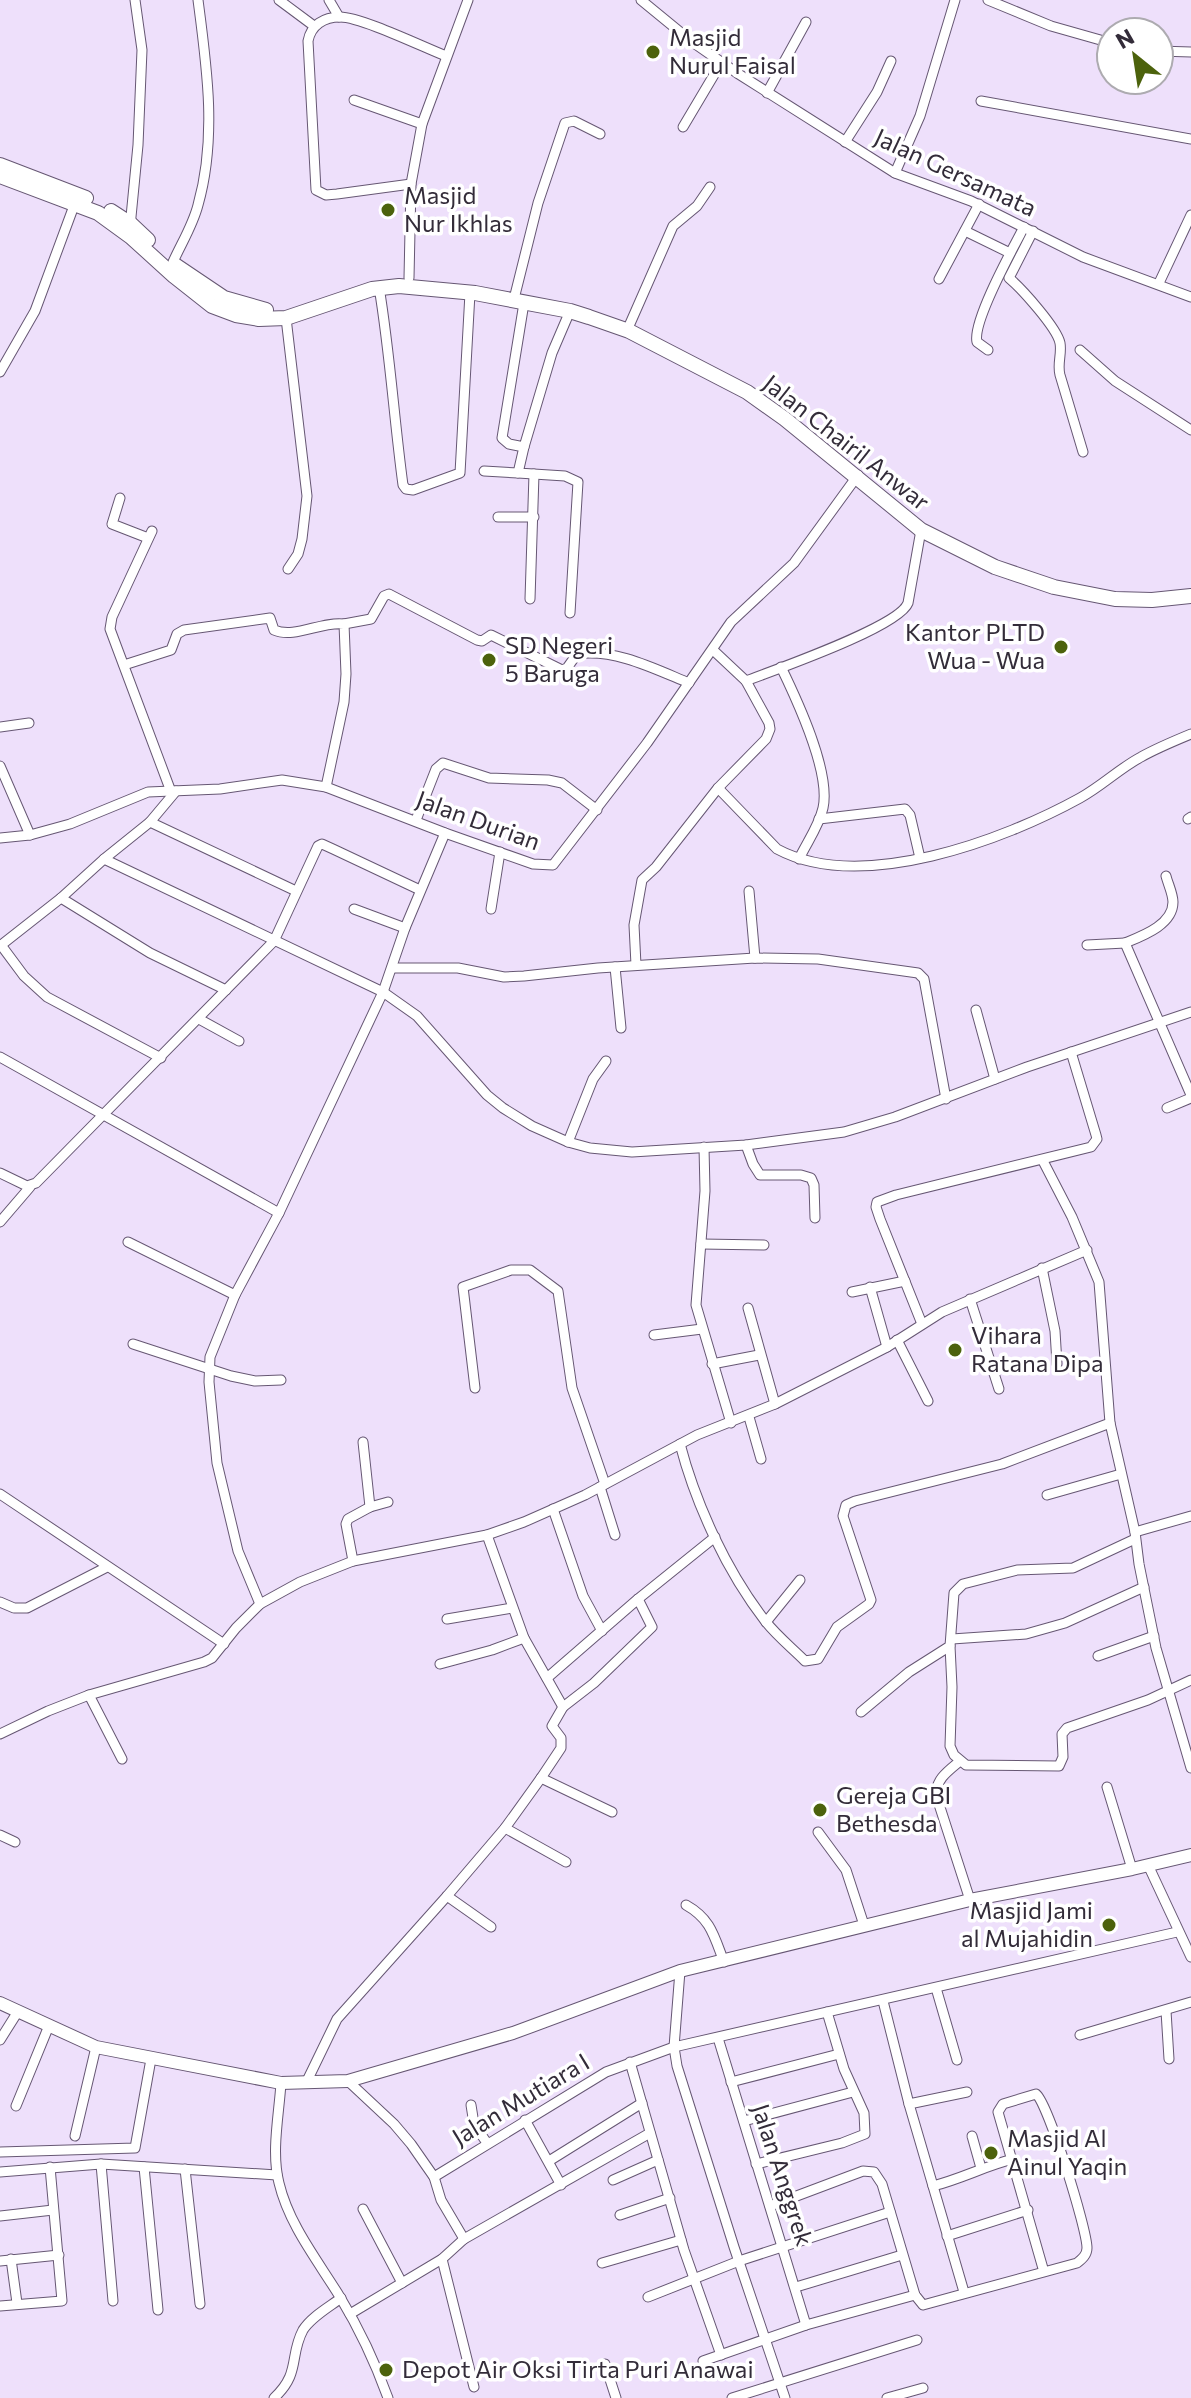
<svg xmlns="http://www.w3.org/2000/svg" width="1191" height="2398" viewBox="0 0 1191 2398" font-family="Commissioner,sans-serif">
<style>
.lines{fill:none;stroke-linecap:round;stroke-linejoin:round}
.minor-casing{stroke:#665773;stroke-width:11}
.tertiary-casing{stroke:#665773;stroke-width:14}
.secondary-casing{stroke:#665773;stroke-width:16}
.minor{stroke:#fff;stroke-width:9}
.tertiary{stroke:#fff;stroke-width:12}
.secondary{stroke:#fff;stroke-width:14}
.poi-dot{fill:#4c620c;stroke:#fff;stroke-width:3}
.labels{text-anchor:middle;stroke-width:7;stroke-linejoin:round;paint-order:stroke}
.poi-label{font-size:24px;fill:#332c39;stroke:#fff;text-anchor:start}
.street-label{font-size:24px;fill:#332c39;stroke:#fff}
</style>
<rect width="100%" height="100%" fill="#eee0fb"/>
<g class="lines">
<defs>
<g id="minor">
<path d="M279,0L314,26"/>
<path d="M329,0L339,17"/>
<path d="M641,0L691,41L737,73L895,173L971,201L1083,257L1191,297"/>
<path d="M988,0L1051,26L1111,43"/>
<path d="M1159,51L1191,52"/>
<path d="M767,93L806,22"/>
<path d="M354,100L422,124"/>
<path d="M981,101L1191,139"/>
<path d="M683,127L721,63"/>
<path d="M845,142L877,92L891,61"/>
<path d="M895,173L920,116L955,0"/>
<path d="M411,184L422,124L468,0"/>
<path d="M130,227L138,145L142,50L135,0"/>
<path d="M965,231L1010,253"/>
<path d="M1033,231L1009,278C1022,289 1057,328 1060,343C1062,354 1057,364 1060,375L1083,452"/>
<path d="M173,262C181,244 193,225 198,205C217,138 207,68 198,0"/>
<path d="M409,278L411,184L337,194L326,195L316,190L308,41C311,25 324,17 340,17C361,17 423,47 446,56"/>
<path d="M939,279L979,204"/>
<path d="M1159,283L1191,215"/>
<path d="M379,287C390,353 394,419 403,485L406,489L413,490L460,473L470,293"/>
<path d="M515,295L538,203L565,123L574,121L600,134"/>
<path d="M524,303L502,438L509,444L524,447L552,353L570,311"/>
<path d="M286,318L307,496L302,539L298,554L288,569"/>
<path d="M629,326L673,226L697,206L710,187"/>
<path d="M988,350L977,342C972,322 1013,248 1024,227"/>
<path d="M1080,350L1115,381L1191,430"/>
<path d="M0,372L35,311L75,203"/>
<path d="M524,447L518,473L565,476L578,482L570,613"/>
<path d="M484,471L518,473"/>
<path d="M120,498L112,524L148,538"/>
<path d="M498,517H534"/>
<path d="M152,531L112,617L110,629L170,789"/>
<path d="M530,599L534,474"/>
<path d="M344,624L371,619L384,596L389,594L477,640L482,641L491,635L562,670L567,668L577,654C614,648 655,669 689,683"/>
<path d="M124,665L171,650L177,634L184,630L270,618L274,630C295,639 321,621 344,624L346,674L344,702L326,787"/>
<path d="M781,667C797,700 831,772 823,808C819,826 807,842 799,859"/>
<path d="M746,681C774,670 899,627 908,603L921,530"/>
<path d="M0,727L29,723"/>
<path d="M0,766L30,835"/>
<path d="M718,788L777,849C861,894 1004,840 1080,798C1102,786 1120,768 1141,757C1157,748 1174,741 1191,734"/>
<path d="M176,791L150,822L296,891"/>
<path d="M819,819L905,809L910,815L920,858"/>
<path d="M1188,819L1191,817"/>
<path d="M416,820L436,769L443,763L489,778L548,780L562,783L597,810"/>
<path d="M0,838L30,835L70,824L148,792L220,789L282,780L326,787L445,833L533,864L553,865L647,743L731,622L794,563L858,475"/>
<path d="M104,859L150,822"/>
<path d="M1166,876C1168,884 1173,894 1173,902C1173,925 1142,936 1125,943L1191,1095"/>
<path d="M749,891L755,958"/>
<path d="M61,898L150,953L226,990"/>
<path d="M354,909L405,928"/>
<path d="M491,909L500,852"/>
<path d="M1,945L24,976L47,997L161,1058"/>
<path d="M1087,945L1125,943"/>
<path d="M0,946L61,898L104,859L383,992L417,1016L487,1095L503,1108L532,1126L568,1142L590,1148L632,1152L746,1145L844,1132L895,1117L1027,1067L1191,1012"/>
<path d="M636,965L634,925L642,880L656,867L718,788L766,739L770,729L769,723L746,681L713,650"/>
<path d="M615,967L621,1028"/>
<path d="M392,968H458L504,977L524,976L598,968L755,958L818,959L918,973L924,979L946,1099"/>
<path d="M976,1010L995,1079"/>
<path d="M199,1019L239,1041"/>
<path d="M0,1057L279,1213"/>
<path d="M1167,1108L1191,1098"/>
<path d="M568,1142L593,1079L606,1061"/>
<path d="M746,1145L753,1164L760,1175H801L811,1178L814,1185L815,1218"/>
<path d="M704,1147L705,1191L696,1305L731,1423"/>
<path d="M0,1173L27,1186L36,1183L274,941L318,846L322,844L333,849L420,890"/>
<path d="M0,1222L30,1187"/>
<path d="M128,1242L235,1295"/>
<path d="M701,1244L764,1245"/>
<path d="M1042,1268L1055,1331L1057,1364"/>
<path d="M870,1287L887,1347"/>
<path d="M852,1292L905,1281"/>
<path d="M970,1299L999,1389"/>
<path d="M748,1308L775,1404"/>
<path d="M922,1324L880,1219L876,1207L877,1202L896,1195L1091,1147L1097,1139L1096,1135L1071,1052"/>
<path d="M654,1335L702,1329"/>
<path d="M897,1340L928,1401"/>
<path d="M133,1344L231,1376L255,1381L281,1380"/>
<path d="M712,1364L759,1355"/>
<path d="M475,1388L463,1287L511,1270H530L558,1291L572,1388L605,1484"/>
<path d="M749,1417L761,1459"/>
<path d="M1110,1423L1135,1532L1191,1516"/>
<path d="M363,1442L370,1507"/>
<path d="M680,1444C696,1505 727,1572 766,1622C777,1636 792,1648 805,1661L818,1659L837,1627L869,1604L871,1600L843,1516L846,1505L855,1501L1002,1464L1110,1423L1099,1282L1072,1217L1043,1161"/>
<path d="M600,1487L615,1535"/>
<path d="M0,1494L224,1644"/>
<path d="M1047,1495L1121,1474"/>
<path d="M553,1509L583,1596L602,1631"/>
<path d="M1135,1532L1139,1564L1156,1648L1191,1768"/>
<path d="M487,1535L524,1638L563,1707"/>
<path d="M353,1561L346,1524L348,1519L370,1507L388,1502"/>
<path d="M638,1599L715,1537"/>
<path d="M0,1602L14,1608H27L107,1567"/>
<path d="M260,1604L238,1551L217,1463L209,1382L210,1357L235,1295L279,1213L383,992L405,928L445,833"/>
<path d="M447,1619L512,1608"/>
<path d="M766,1622L800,1580"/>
<path d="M952,1639L1026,1634L1065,1623L1144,1587"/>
<path d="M950,1646L952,1687L950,1746L954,1755L966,1765L1059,1766L1063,1757L1062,1734L1067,1728L1148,1700L1191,1680"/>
<path d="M1098,1656L1154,1636"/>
<path d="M440,1664L492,1650L524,1638"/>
<path d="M89,1695L122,1759"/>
<path d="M861,1712L909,1672L950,1646L954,1593L963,1584L1017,1570L1073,1568L1135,1539"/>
<path d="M0,1734L48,1711L89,1695L204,1662L212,1658L236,1628L260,1604L300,1582L353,1561L487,1535L524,1522L585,1495L697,1435L775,1404L887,1347L942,1312L1087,1250"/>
<path d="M960,1761C948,1771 936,1779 936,1795L970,1900"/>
<path d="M541,1778L612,1812"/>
<path d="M1107,1787L1132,1869"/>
<path d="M505,1828L566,1862"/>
<path d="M818,1832L846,1870L864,1925"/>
<path d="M0,1835L15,1842"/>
<path d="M1148,1865L1191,1957"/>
<path d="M447,1896L491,1927"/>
<path d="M686,1905C711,1919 714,1936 724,1962"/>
<path d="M680,1971L674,2047L677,2066L734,2247L785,2398"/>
<path d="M936,1988L957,2060"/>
<path d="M883,2001L909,2104L964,2292"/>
<path d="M1166,2011L1169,2059"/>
<path d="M1080,2035L1191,2002"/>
<path d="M718,2038L806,2325"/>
<path d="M0,2040L17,2013"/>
<path d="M630,2062L684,2250L721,2355"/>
<path d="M348,2081L394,2124L411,2144L434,2177L441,2200L464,2239"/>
<path d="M731,2082L839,2054"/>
<path d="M281,2083C279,2115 271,2152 279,2183C289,2225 318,2261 340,2297C360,2330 375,2362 388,2398"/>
<path d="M306,2083L337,2019L447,1896L505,1828L541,1778L561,1748V1738L552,1726L563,1707L594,1683L652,1627L638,1599L547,1678"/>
<path d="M909,2104L967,2092"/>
<path d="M471,2105L474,2124L487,2143"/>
<path d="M16,2106L48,2028"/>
<path d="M525,2120L561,2185"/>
<path d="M744,2121L853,2092"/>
<path d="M75,2136L96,2047"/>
<path d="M972,2136L981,2168"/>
<path d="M0,2152L135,2148L151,2059"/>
<path d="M549,2161L642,2103"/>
<path d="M101,2164L113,2301"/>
<path d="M756,2164L842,2143L865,2134L864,2113L844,2069L827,2012"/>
<path d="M144,2167L158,2310"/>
<path d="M185,2169L200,2304"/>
<path d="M0,2172L101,2164L277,2175"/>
<path d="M434,2177L606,2072L674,2047L1177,1932"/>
<path d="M613,2180L658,2160"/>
<path d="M933,2186C961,2179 985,2166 1013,2159"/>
<path d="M770,2206L863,2171L874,2172L882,2184L915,2295L923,2305L1077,2263C1082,2259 1087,2255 1087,2248C1087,2229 1048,2103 1036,2094L1003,2104L998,2112L1044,2272"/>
<path d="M363,2209L402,2283"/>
<path d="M620,2215L670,2198"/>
<path d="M0,2216L53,2210"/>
<path d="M947,2236L1028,2210"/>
<path d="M11,2259L17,2303"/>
<path d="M442,2259L474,2387"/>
<path d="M0,2261L59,2255"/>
<path d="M602,2263L681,2240"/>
<path d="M796,2287L902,2255"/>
<path d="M648,2297L739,2261L890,2212"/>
<path d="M0,2306L62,2301L50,2167"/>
<path d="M350,2314L442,2259L464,2239L650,2133"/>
<path d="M703,2361L806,2325L915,2295"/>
<path d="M605,2364L616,2398"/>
<path d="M274,2398C301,2373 289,2356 303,2330C311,2317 329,2307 341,2298"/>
<path d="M732,2398L917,2340"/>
<path d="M887,2398L923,2388"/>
</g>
<path id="tertiary" d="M0,2003L96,2047L281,2083L348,2081L513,2033L680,1971L970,1900L1132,1869L1191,1855"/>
<g id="secondary">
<path d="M0,165L86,198"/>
<path d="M0,176L98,213L131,237L174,276L212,306L236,315L259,319L286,318L372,289L399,286L475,293L570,311L589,317L629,331L747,392L785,419L921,530L995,567L1054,587L1115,599L1152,600L1191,596"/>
<path d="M111,211L131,224L148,240"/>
<path d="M175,265L224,298L266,310"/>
</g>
</defs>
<use href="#minor" class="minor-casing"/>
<use href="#tertiary" class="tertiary-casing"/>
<use href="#secondary" class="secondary-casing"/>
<use href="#minor" class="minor"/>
<use href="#tertiary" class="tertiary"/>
<use href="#secondary" class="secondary"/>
</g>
<g class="poi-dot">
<circle cx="653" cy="52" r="8"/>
<circle cx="388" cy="210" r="8"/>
<circle cx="1061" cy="647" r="8"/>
<circle cx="489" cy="660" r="8"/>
<circle cx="955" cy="1350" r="8"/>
<circle cx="820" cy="1810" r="8"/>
<circle cx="1109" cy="1925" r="8"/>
<circle cx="991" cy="2153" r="8"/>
<circle cx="386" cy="2370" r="8"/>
</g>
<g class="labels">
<g class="poi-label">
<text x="669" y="46">Masjid<tspan x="669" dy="28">Nurul Faisal</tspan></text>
<text x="404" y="204">Masjid<tspan x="404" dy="28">Nur Ikhlas</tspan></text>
<text x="1045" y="641" text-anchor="end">Kantor PLTD<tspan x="1045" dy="28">Wua - Wua</tspan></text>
<text x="505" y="654">SD Negeri<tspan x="505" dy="28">5 Baruga</tspan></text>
<text x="971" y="1344">Vihara<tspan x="971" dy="28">Ratana Dipa</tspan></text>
<text x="836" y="1804">Gereja GBI<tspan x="836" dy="28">Bethesda</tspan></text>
<text x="1093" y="1919" text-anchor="end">Masjid Jami<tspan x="1093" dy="28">al Mujahidin</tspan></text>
<text x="1007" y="2147">Masjid Al<tspan x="1007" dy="28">Ainul Yaqin</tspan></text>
<text x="402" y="2378">Depot Air Oksi Tirta Puri Anawai</text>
</g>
<g class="street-label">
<text transform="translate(955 173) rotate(25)" y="8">Jalan Gersamata</text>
<text transform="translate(846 443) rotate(38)" y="8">Jalan Chairil Anwar</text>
<text transform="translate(478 821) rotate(20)" y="8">Jalan Durian</text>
<text transform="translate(521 2100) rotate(-31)" y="8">Jalan Mutiara I</text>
<text transform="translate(782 2175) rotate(72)" y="8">Jalan Anggrek</text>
</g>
</g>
<g transform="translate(1135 56) rotate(330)"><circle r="38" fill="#ffffff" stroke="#adabb0" stroke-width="2"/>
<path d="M0-6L14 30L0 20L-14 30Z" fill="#4c620c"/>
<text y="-12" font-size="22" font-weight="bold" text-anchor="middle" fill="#332c39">N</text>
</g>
</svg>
